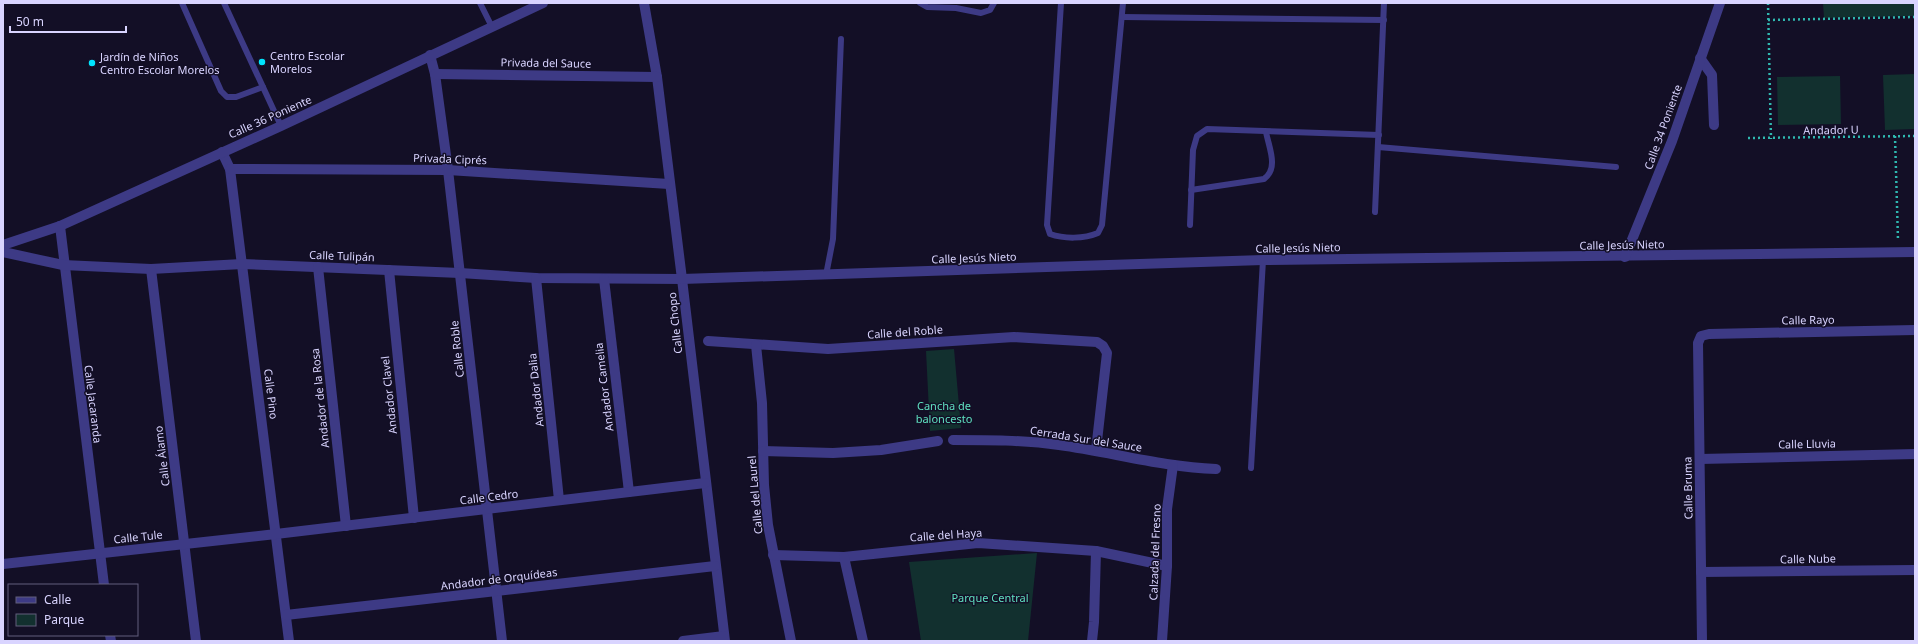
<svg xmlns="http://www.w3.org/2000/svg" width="1918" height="644" viewBox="0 0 1918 644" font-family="'Noto Sans',sans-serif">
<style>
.green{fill:#12302f}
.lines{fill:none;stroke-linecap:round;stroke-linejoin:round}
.path{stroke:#2fb8b0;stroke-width:2.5;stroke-dasharray:2 3;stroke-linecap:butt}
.lane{stroke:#3d3a85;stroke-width:6}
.street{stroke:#3d3a85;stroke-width:10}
.poi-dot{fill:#00e5ff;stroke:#130f26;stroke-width:1.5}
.labels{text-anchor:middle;stroke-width:3;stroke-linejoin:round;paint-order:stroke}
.poi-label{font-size:11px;fill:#d9d4ff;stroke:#130f26;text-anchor:start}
.street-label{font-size:11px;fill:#d9d4ff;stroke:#130f26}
.park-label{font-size:11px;fill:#5fe0c0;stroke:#130f26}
</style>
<rect width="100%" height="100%" fill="#130f26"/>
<g class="green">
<path d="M1823,3H1915V16L1824,18Z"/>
<path d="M1915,74V129L1885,130L1883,75Z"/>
<path d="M1840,76L1841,124L1778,125L1777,77Z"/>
<path d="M954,349L961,428L930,431L926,351Z"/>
<path d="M1037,553L1028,641H921L909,562Z"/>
</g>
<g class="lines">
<g class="path">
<path d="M1768,3L1771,139"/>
<path d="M1768,20L1915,17"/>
<path d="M1895,136L1898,240"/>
<path d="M1748,138L1915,136"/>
</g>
<g class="lane">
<path d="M182,3L221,91L227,97H236L263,87"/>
<path d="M224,3L281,126"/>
<path d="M480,3L492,27"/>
<path d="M920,3L927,7L956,8L981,13L990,10L994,3"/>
<path d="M1061,3L1047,225L1050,234C1064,239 1084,239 1098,233L1102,225L1123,3"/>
<path d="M1122,17L1384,20"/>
<path d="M1378,147L1616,167"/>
<path d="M1191,190L1264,179C1279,168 1269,148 1266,132"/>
<path d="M1375,212L1384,3"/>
<path d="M1190,225L1193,150L1197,136L1207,129L1379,135"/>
<path d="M826,275L833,239L841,39"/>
<path d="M1251,468L1263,260"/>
</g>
<g class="street">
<path d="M644,3L657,77L682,279L725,641"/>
<path d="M430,55L435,74L448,170L502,641"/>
<path d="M1700,58L1712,75L1714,125"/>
<path d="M435,74L657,77"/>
<path d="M222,152L230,169L289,641"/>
<path d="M230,169L448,170L669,184"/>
<path d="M60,226L104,585"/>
<path d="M3,245L60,226L281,126L543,3"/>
<path d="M3,252L63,265L151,269L242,264L460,273L536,278L682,279L1263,260L1915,252"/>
<path d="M1625,257L1672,141L1720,3"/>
<path d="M318,267L346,526"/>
<path d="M151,269L196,641"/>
<path d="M389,270L414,518"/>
<path d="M536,278L559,500"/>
<path d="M604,279L629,492"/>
<path d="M708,341L828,349L1014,337L1097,342L1103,346L1107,353L1096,450"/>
<path d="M756,345L762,403L764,485L768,525L791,641"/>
<path d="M953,440C988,440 1024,440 1059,445C1111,452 1163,467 1216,469"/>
<path d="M763,451L833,453L881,450L938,441"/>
<path d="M1700,459L1915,454"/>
<path d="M773,555L844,557L978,543L1096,551L1167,566"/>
<path d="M844,557L863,641"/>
<path d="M3,564L276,534L705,483"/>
<path d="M1701,572L1915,570"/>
<path d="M286,615L715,566"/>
<path d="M110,635L111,641"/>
<path d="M683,641L724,636"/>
<path d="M1092,641L1094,622L1096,551"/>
<path d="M1162,641L1167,566V509L1173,465"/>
<path d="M1702,641L1698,343L1701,336L1709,334L1915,330"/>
</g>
</g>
<g class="poi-dot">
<circle cx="262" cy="62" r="4"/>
<circle cx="92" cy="63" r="4"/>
</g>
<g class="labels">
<g class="poi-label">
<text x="270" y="60">Centro Escolar<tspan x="270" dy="13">Morelos</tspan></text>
<text x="100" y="61">Jardín de Niños<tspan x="100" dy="13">Centro Escolar Morelos</tspan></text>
</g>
<g class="street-label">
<text transform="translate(546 63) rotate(1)" y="4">Privada del Sauce</text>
<text transform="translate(270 117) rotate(-24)" y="4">Calle 36 Poniente</text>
<text transform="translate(1663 127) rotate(-70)" y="4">Calle 34 Poniente</text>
<text transform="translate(1831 130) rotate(-1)" y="4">Andador U</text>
<text transform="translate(450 159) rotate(2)" y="4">Privada Ciprés</text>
<text transform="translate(1622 245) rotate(-1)" y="4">Calle Jesús Nieto</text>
<text transform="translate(1298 248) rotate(-1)" y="4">Calle Jesús Nieto</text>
<text transform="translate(342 256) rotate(2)" y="4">Calle Tulipán</text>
<text transform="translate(974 258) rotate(-2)" y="4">Calle Jesús Nieto</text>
<text transform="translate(1808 320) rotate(-1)" y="4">Calle Rayo</text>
<text transform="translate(675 323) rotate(-96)" y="4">Calle Chopo</text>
<text transform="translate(905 332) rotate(-4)" y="4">Calle del Roble</text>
<text transform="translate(457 349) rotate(-96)" y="4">Calle Roble</text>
<text transform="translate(604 387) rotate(-97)" y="4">Andador Camelia</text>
<text transform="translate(536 390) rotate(-96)" y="4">Andador Dalia</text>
<text transform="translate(271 394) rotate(83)" y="4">Calle Pino</text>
<text transform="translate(389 395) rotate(-96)" y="4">Andador Clavel</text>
<text transform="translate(320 398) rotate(-96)" y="4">Andador de la Rosa</text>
<text transform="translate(93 404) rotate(83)" y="4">Calle Jacaranda</text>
<text transform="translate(1086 439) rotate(9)" y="4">Cerrada Sur del Sauce</text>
<text transform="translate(1807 444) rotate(-1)" y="4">Calle Lluvia</text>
<text transform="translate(162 456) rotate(-97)" y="4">Calle Álamo</text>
<text transform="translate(1688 488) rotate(-91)" y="4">Calle Bruma</text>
<text transform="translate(755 495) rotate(-95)" y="4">Calle del Laurel</text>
<text transform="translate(489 497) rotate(-7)" y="4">Calle Cedro</text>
<text transform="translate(946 535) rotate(-4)" y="4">Calle del Haya</text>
<text transform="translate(138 537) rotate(-6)" y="4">Calle Tule</text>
<text transform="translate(1155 552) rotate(-88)" y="4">Calzada del Fresno</text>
<text transform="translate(1808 559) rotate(-1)" y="4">Calle Nube</text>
<text transform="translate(499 579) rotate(-7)" y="4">Andador de Orquídeas</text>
</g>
<g class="park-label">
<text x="944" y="410">Cancha de<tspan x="944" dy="13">baloncesto</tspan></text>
<text x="990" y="602">Parque Central</text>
</g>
</g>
<rect width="1918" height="644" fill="none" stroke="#d9d4ff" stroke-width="8"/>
<rect x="8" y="584" width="130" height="52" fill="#130f26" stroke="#625e7d"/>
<rect x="16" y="597" width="20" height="6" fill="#3d3a85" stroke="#625e7d"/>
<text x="44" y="604" font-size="12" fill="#d9d4ff">Calle</text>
<rect x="16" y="614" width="20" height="12" fill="#12302f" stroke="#625e7d"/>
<text x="44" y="624" font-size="12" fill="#d9d4ff">Parque</text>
<path d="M10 26v6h116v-6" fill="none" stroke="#d9d4ff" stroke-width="2"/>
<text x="16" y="26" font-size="12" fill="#d9d4ff" stroke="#130f26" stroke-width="3" paint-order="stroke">50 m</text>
</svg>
